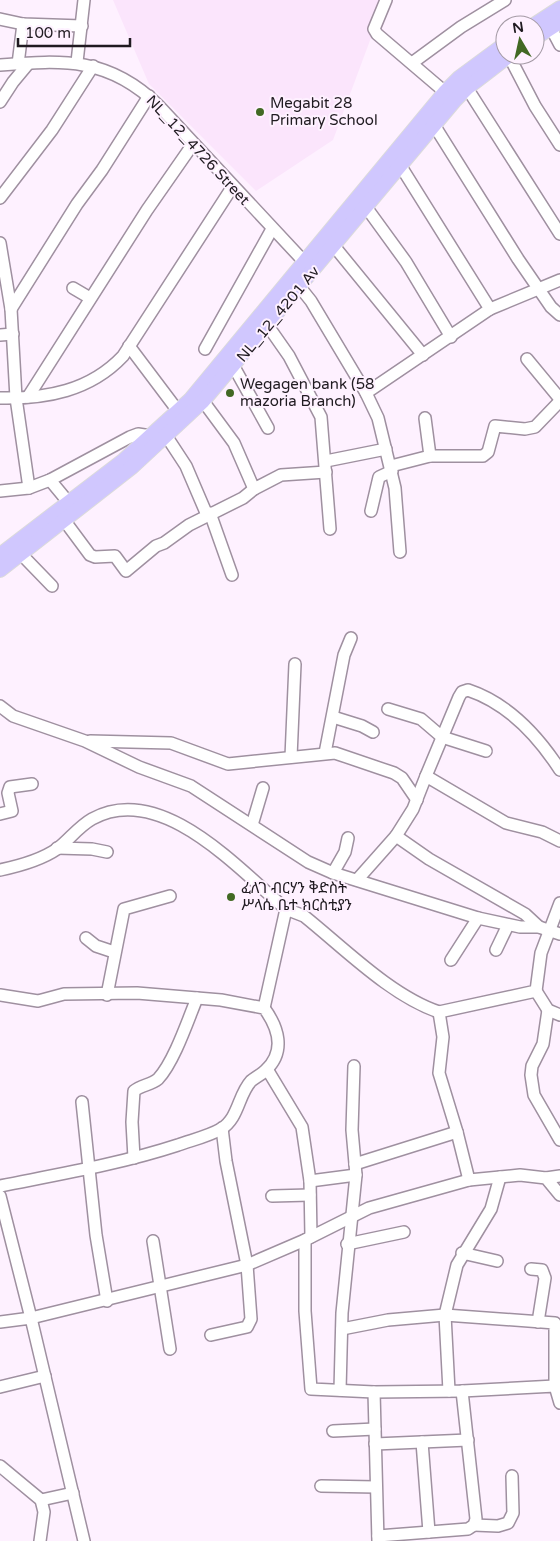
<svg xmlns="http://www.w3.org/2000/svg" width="560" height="1541" viewBox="0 0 560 1541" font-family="'Varela Round','Noto Sans Ethiopic',sans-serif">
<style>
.built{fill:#fbe5fc}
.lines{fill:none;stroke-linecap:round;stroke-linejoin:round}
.minor-casing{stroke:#9f90a0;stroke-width:14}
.major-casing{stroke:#dbdbdb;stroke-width:16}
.minor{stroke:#fff;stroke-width:11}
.major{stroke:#d0c7fe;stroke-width:14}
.poi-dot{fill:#426924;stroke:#fef1ff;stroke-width:2}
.labels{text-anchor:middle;stroke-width:4;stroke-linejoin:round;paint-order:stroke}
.poi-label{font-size:15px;fill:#201b21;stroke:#fef1ff;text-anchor:start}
.street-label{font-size:15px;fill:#201b21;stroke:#fef1ff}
</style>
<rect width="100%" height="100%" fill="#fef1ff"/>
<path class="built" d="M113,0H385L333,140L256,191L149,84Z"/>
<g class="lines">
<defs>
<g id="minor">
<path d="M386,0L374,29L377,34L445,92"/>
<path d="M0,19L23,24L82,26"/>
<path d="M551,28L560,45"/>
<path d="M509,56L535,106L560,145"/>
<path d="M77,62L84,0"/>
<path d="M412,63L461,27L505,0"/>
<path d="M18,64L23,24"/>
<path d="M0,65C64,60 109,57 159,106L310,268"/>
<path d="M467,88L560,234"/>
<path d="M0,102L13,82L28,64"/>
<path d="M434,125L518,259L551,307L560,315"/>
<path d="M400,165L490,309"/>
<path d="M0,198L52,130L93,66"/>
<path d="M366,207L406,262L451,337"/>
<path d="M0,243L11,309L16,398L29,488"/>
<path d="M334,246L423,355"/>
<path d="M299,286L311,301L366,393L378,418L395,488L400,552"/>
<path d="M73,288L90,298"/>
<path d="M11,309L77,204L102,170L149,96"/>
<path d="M268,326L289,356L321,417L330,529"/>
<path d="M0,335L13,334"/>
<path d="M129,346L178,411"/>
<path d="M205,349L272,229"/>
<path d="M527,359L560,399"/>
<path d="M234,367L268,428"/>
<path d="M366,393L490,309L560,280"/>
<path d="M28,397L147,210L193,144"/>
<path d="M0,398C46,399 90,391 123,356L233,186"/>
<path d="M203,401L234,443L254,489L281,475L326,472"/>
<path d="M425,418L430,456"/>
<path d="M167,437L186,466L207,515"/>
<path d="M326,461L386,449"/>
<path d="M391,466L430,456H483L488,452L495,426L525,429L535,427L560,401"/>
<path d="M50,480L69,503"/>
<path d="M0,491L29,488L50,480L130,437L138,434L151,436"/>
<path d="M371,511L379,477L392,471"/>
<path d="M210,513L232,575"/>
<path d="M64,520L90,555L95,557L115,556L126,571L156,546L164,543L189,525L243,498L254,489"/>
<path d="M21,554L52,586"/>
<path d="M0,706L13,716L85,741L139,767L191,786L308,862L333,873L478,918L520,927H539L560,934"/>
<path d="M388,709L421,719L442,737L486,751"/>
<path d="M333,717L362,726L373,732"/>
<path d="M90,741L171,743L228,764L335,753L394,773L402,778L417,800"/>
<path d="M325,753L344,655L351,638"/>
<path d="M291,757L295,664"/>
<path d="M426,776L459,697L462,692L468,690C507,703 538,736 560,770"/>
<path d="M0,814L12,811L8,793L10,787L32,784"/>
<path d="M252,825L263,788"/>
<path d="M396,836L413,809L426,776L506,823L542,832L560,841"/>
<path d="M57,848L92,849L107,852"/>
<path d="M0,870C19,866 41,860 57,849C69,840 78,827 92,819C161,781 238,869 286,909"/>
<path d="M333,873L345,852L348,838"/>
<path d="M357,880L396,836L429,859L525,914L539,927"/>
<path d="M86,938L96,946L114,952"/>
<path d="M496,950L508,925"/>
<path d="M451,960L478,918"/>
<path d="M536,991L548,1010L560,1015"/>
<path d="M0,995L38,1001L64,994L137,993L221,1000L264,1008C278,1027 286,1051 266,1070C262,1074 256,1077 251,1081C238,1095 239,1118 221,1129C209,1136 192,1140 178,1145C120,1164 60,1174 0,1186"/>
<path d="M107,995L124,909L170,896"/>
<path d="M264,1008L286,909L304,916C344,948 391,996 439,1012"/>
<path d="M548,1010L543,1044L532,1066L531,1075L534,1095L560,1140"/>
<path d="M267,1069L302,1127L310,1181L311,1237"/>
<path d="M82,1102L96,1235L107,1301"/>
<path d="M457,1132L439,1073L443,1037L439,1012L536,991L541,953L560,903"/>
<path d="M134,1158L132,1122L134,1091C141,1085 151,1085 158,1079C174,1062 188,1020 197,998"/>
<path d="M355,1164L457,1132L469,1180"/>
<path d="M546,1178L560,1176"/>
<path d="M310,1181L356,1175"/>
<path d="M0,1196L31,1318L247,1265L305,1240L369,1208L469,1180L520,1175L546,1178L560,1195"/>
<path d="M272,1196L310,1195"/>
<path d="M305,1240V1311L311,1389L374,1392L462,1391L555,1386L560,1403"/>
<path d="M153,1241L170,1349"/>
<path d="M347,1244L404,1232"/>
<path d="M462,1253L497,1261"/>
<path d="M531,1269L542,1270L545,1278L538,1322"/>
<path d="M0,1322L31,1318L84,1541"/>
<path d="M342,1329L388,1320L445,1315L555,1323V1386H560"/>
<path d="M211,1335L247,1327L251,1319L247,1265L226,1161L222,1128"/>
<path d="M0,1387L45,1376"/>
<path d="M340,1390L342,1313L356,1175L352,1130L354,1066"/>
<path d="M449,1391L445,1315L457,1265L491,1209L500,1177"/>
<path d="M374,1392L378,1541"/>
<path d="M333,1431L375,1429"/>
<path d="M422,1442L429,1532"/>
<path d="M375,1444L468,1440"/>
<path d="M0,1466L41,1500L44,1512L40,1541"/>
<path d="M321,1486L376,1487"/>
<path d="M41,1500L73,1493"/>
<path d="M474,1525L498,1526L508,1523L513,1513L512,1476"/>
<path d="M378,1536L468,1529L474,1525L476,1519L462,1391"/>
</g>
<g id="major">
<path d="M534,25L560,8"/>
<path d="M535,38L560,22"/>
<path d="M0,555L124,460L190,400L445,92L459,78L505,44"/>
<path d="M0,570L132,467L203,401L455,100L467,88L510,55"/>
</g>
</defs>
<use href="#minor" class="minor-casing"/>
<use href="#major" class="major-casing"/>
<use href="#minor" class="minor"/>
<use href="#major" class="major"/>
</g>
<g class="poi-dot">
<circle cx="260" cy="112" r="5"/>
<circle cx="230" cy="393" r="5"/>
<circle cx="231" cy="897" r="5"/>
</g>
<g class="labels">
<g class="poi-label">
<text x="270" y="108">Megabit 28<tspan x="270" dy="17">Primary School</tspan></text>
<text x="240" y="389">Wegagen bank (58<tspan x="240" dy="17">mazoria Branch)</tspan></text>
<text x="241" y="893">ፈለገ ብርሃን ቅድስት<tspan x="241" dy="17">ሥላሴ ቤተ ክርስቲያን</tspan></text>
</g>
<g class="street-label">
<text transform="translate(198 150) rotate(47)" y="5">NL_12_4726 Street</text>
<text transform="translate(278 314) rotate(-50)" y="5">NL_12_4201 Av</text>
</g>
</g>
<g transform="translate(520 40) rotate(351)"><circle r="24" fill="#fef1ff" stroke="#a59ba6"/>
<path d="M0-4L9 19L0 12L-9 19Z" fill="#426924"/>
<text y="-8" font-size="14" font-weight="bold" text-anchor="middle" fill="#201b21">N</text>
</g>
<path d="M18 38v8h112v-8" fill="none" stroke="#201b21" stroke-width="2.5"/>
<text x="25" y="38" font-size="15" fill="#201b21" stroke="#fef1ff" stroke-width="4" paint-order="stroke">100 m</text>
</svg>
